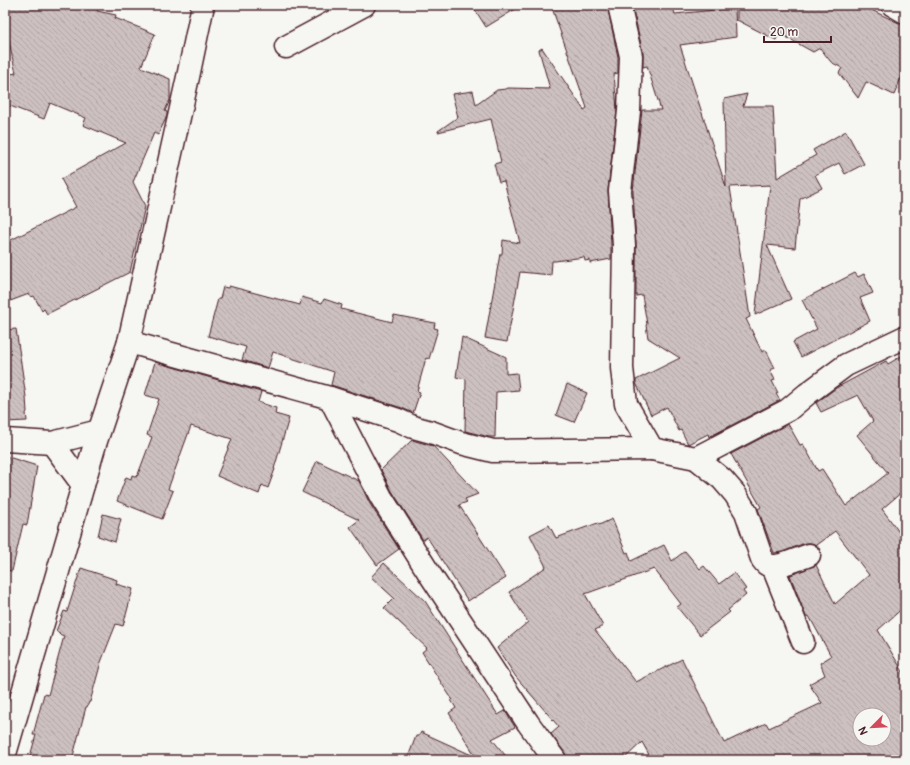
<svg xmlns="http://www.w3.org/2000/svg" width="910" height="765" viewBox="0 0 910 765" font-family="Pangolin,sans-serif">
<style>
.building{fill:url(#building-back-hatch);stroke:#4a1f2b;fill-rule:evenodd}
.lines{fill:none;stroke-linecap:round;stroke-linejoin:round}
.minor-casing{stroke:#4a1f2b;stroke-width:25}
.minor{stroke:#f6f6f2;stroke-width:22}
</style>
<defs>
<pattern id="building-back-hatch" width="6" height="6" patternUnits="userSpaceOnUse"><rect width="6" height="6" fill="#ccc1c0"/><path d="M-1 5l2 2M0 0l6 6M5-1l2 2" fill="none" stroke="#b1a5a5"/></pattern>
</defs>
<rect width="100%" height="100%" fill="#f6f6f2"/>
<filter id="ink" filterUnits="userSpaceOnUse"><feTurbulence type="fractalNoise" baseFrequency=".025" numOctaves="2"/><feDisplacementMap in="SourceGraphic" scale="8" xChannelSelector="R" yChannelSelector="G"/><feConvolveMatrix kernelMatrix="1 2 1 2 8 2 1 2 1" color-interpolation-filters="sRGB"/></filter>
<g filter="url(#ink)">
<g class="building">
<path d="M5,5H99L97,11L116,15L115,18L155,34L141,67L170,79V100L165,111L167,112V116L158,135L154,133L133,182L145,206L130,272L47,314L44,309L42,311L34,296L31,297L29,294L5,303V243L76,207L61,179L126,143L83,125L86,118L50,103L44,119L5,104V75L16,73L12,56L5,21Z"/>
<path d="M472,5H522L486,27Z"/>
<path d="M551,5H607L618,57V73L614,74L617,110L608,190L611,245V259L590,263V260L585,261L584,257L555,261H552L551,275L520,272L507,342L485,338L500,254H502L503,240L520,243L504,181L499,182L494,164L501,162L491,119L438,132V131L458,117L452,94L473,91L476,105L497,90L506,89L508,88L550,89L539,50L542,48L584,110L587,108Z"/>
<path d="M632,5H672L675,14L735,8L736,37L680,45L726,187L724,99L747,94L743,106H773L777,178L816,155L813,150L846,131L864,164L845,174L839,163L815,175L822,188L800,199L795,248L767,245L791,299L755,315L770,185L730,187L750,317L746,319L762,352L766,350L775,368L770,370L775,380L772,381L778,393L776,394L780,400L709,437L708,434L688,444L681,430L679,431L667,407L651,415L636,383V380L680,358L648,338L646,325L647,324L642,295L636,296V244L633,191L642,110H661L647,66L643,67V53Z"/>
<path d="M737,5H861L905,26V69L894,95L866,82L858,98L839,73L842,68L831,62L820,48L813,52L779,33L776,40L737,20Z"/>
<path d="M855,273L858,277L864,274L873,293L860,298L870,321L801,357L793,342L817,329L802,300Z"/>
<path d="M229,286L300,305L302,297L322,303L324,299L342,305L341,309L392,322L394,315L435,323L434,328L438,329L429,359L426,358L417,391L420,392L413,413L402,408L331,385L334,372L273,352L268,368L242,360L246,347L208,336L218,299H220L223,287L228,288Z"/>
<path d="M16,329L26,397L27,412L26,413L27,421L5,422V330Z"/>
<path d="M462,337L506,357V374L517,373L519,390L496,392L495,437H489L465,431L466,379L456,377Z"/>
<path d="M905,354V493L903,491L882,509L905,540V606L878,630L905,675V760H652L642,742L623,760H567L565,753L551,734L559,727L516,677L497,648L528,622L509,592L546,567L530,535L549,525L556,538L598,523L599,525L612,519L626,553L628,552L631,561L664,545L672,561L685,551L700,569L704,566L719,584L734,573L746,589L743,591L746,595L728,610L730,612L700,635L677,607L681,604L654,569L585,594L603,626L595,630L636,682L682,659L724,743L766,723L769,728L822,703L809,684L825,675L820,663L831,656L809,616L806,617L790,575L816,565L835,604L869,575L835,531L816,545L811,543H805L782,552L774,553L758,509L761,507L731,454L788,424L800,445L803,444L818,471L822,469L846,506L888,473L857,435L873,421L858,395L821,412L816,403L836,388L886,361L888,364ZM860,715H884V739H860Z"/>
<path d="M155,362L261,392L258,402L276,408L275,414L289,418L274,469H275L268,488L262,485L259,494L217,476L232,439L191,426L168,489L173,491L162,519L117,501L126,477L131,479L132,475L137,477L152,437L147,435L159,399L145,395Z"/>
<path d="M567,384L587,393L574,422L556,415Z"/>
<path d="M412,440L433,446L478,494L465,499L467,502L459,505L506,578L474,598V597L468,601L427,537L423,540L392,491L381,470Z"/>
<path d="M5,456L37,466L27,525L23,524L12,571L5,570Z"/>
<path d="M317,461L359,481L370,504L399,549L377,565L350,527L359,520L302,492Z"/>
<path d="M103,514L121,519L115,542L98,536Z"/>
<path d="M384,563L425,601L498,715L505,711L515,727L492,739L509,760H407L416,736H419L421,732L476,757L449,713L456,708L451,700L452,699L442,684L422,652L427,648L384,608L394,598L371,577Z"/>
<path d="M81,568L117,580L116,584L133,589L123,626L116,624L101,662L90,702H89L87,707H86L72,760H29L36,735H33L44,694L48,695L64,636L59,634L60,633L56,631L64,611L67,612Z"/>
</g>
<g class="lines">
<defs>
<g id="minor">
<path d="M619,5L631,56L629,111L620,191L624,245L622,368L626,404L652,449L696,458L722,479L735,494L746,512L762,559C765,563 767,566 772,566C780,567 801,558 809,555"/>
<path d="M893,5L905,12"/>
<path d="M286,47L364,5"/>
<path d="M129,342L330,398L381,497L429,573L528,723L555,760"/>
<path d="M330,398L398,420L413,427L431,432L461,443L493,451L652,449"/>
<path d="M5,440L52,443"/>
<path d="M696,458L788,410L807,394L846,365L905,337"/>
<path d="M83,485L52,443L99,431"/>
<path d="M773,567L803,642"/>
<path d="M5,754L95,444L129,342L188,77L203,5"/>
</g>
</defs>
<use href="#minor" class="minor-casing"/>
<use href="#minor" class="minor"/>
</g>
</g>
<rect width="910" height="765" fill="none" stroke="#f6f6f2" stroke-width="20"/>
<rect x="10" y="10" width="890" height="745" fill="none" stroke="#4a1f2b" stroke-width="1.5" filter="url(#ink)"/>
<g transform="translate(872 727) rotate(246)"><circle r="19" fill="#f6f6f2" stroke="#b1a0a2"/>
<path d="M0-3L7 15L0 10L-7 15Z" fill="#d1495b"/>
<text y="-6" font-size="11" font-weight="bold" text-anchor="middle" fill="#4a1f2b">N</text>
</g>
<path d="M764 36v6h67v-6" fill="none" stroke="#4a1f2b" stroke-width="2"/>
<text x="770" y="36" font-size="12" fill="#4a1f2b" stroke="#f6f6f2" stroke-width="3" paint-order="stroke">20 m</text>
</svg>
